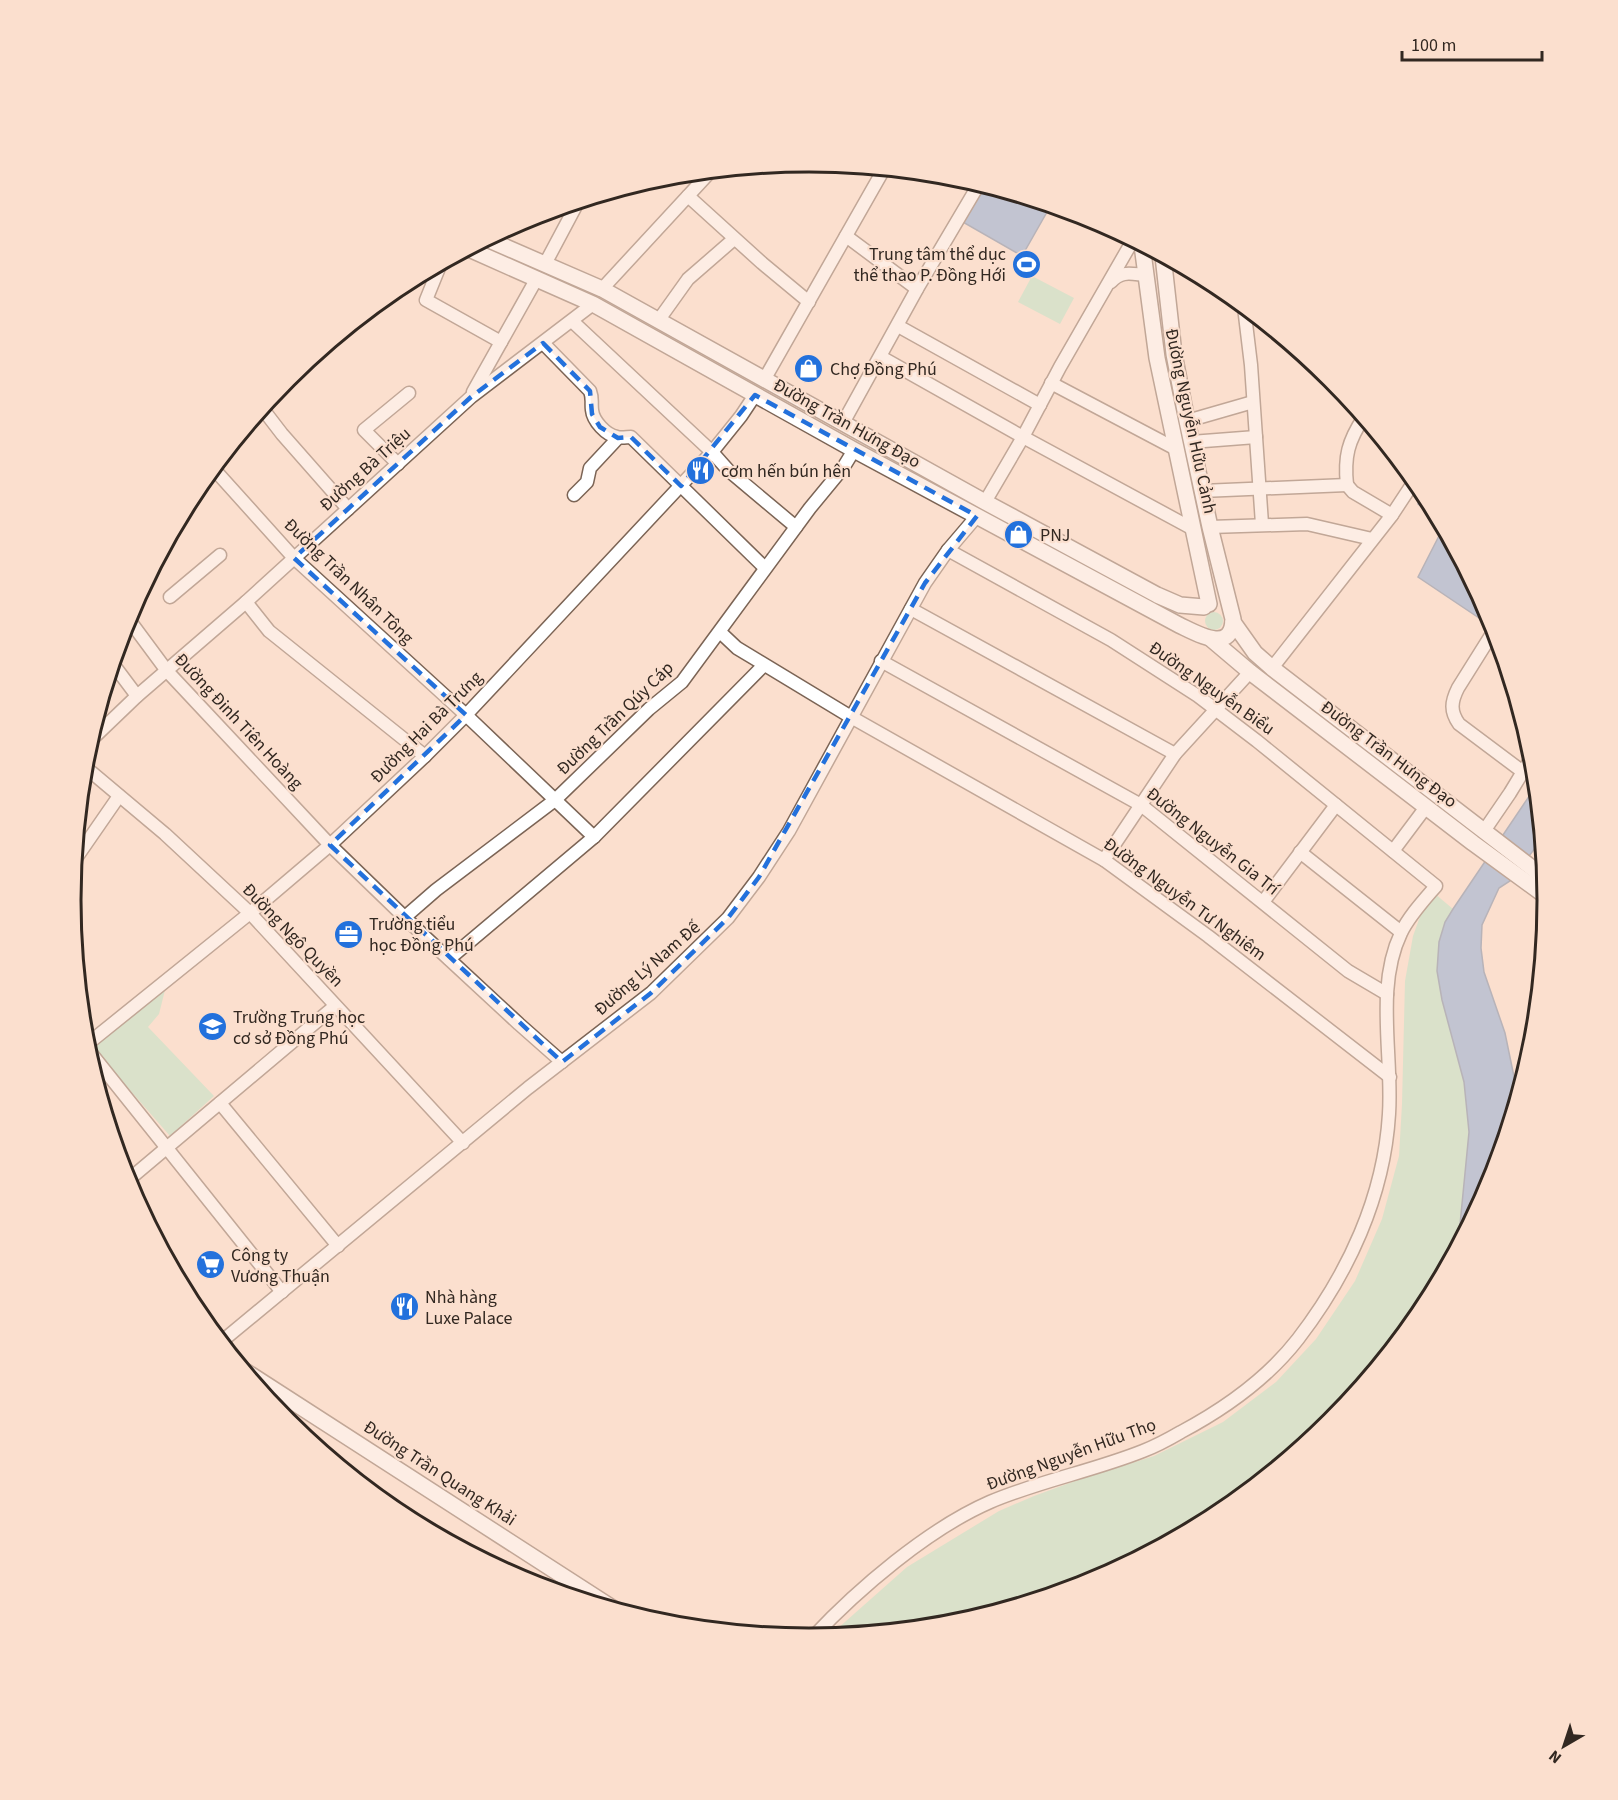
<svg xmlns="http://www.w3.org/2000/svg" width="1618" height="1800" viewBox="0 0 1618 1800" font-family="'Source Sans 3',sans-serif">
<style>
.green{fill:#b2e5c5}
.water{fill:#7ca4d4;stroke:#667f9e;stroke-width:1.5}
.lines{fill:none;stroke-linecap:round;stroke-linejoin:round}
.minor-casing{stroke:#7b6455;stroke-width:15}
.major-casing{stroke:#7b6455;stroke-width:18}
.minor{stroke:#fff;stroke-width:12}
.major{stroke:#fff;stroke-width:15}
.marked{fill:none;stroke:#2371dc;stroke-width:4.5;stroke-dasharray:12 8;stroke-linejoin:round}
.labels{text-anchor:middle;stroke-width:4.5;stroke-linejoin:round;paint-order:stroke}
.poi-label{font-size:18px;fill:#322821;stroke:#fbdfce;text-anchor:start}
.street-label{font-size:18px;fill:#322821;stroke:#fbdfce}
.rim{fill:none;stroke:#322821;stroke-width:3}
</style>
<rect width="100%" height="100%" fill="#fbdfce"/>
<g class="green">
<path d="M1032,276L1074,298L1060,324L1018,302Z"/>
<circle cx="1214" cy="621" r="9"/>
<path d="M1434,893L1453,909L1445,922L1439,942L1437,971L1442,1000L1464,1082L1469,1132L1458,1245L1423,1311L1331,1422L1219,1514L1091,1582L953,1624L828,1637L907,1567L999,1511L1034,1496L1075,1481L1154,1456L1223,1422L1276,1382L1316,1339L1355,1281L1382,1219L1399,1156L1402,1104L1405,981L1413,936L1422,911Z"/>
<path d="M165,990L159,1014L148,1027L214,1096L170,1136L93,1048Z"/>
</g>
<g class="water">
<path d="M982,184L1051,205L1022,256L961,221Z"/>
<path d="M1425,494L1489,614L1485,622L1418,577L1442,530L1432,521L1434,518L1418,504Z"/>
<path d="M1536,786L1542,839L1510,881L1499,888L1482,925L1481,948L1484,972L1505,1033L1518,1096L1491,1183L1458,1245L1469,1132L1464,1082L1442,1000L1437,971L1439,942L1445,922L1453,909Z"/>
</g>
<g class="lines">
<defs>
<g id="minor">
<path d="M688,196L762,263L809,302"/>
<path d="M846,236L917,289"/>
<path d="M441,263L426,300L501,342"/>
<path d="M545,264L578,202"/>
<path d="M1111,282C1122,270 1131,274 1146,275"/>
<path d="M602,289L711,171"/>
<path d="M1244,307L1251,365L1262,524"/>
<path d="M572,321L712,452L728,470L796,527"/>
<path d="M658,321L688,279L734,239"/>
<path d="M898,326L1040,405"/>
<path d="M543,343L590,391C593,399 591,402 592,410C593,421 606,435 617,437C621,438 627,437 631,437L765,568"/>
<path d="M881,357L1023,437L1193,529"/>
<path d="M764,380L884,169"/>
<path d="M1051,383L1176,449"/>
<path d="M473,392L537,278"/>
<path d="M262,408L282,434L348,509"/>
<path d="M1187,421L1253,402"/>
<path d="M843,423L917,289L979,184"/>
<path d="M1191,442L1256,437"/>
<path d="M398,464L364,430L409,393"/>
<path d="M213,468L294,558L466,715L594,837"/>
<path d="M1347,485C1344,457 1348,441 1364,417"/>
<path d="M1347,485L1353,492L1392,515"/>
<path d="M1202,491L1347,485"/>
<path d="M574,495L587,482L590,468L618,438"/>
<path d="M985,502L1023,437L1060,367L1133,240"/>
<path d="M1210,527L1307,524L1372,539"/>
<path d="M170,597L220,555"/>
<path d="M246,602L269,631L425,756"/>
<path d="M911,609L1175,754"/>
<path d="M127,617L167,671L330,845L424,936L519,1024L562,1062"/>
<path d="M1495,629L1458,688C1451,702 1450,711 1459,724L1523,772"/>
<path d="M720,632L737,648L851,717L1104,860L1208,936L1390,1077"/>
<path d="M881,661L1141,805L1348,971L1387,994"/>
<path d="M113,664L137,696"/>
<path d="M1272,668L1392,515L1415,480"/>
<path d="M89,742L137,696L246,602L471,397L593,304"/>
<path d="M84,766L165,834L250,913L463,1143"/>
<path d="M1484,831L1510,793L1533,755"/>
<path d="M1393,851L1426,807"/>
<path d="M1300,852L1401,932"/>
<path d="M1104,860L1175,754L1250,672"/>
<path d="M74,861L119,796"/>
<path d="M1263,902L1336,805"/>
<path d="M405,917L436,890L555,800L649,709L682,682L810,508L843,468L854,450"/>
<path d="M449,959L594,837L764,665"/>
<path d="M85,1046L250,913L330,845L425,756L466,715L712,452L741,416L755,395"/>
<path d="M86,1047L282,1292"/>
<path d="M220,1103L338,1246"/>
<path d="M126,1182L335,1006"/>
<path d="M221,1342L528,1088L651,993L728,918L759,877L789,831L925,583L948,550L977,516"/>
<path d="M812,1638C858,1589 928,1529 990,1502C1039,1481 1093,1471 1143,1451C1156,1446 1169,1439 1181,1432C1226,1408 1267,1379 1298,1339C1348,1274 1384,1197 1389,1114C1393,1056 1375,987 1401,933C1409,916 1424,900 1436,886L1257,741L1198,696L1111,640L948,550"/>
</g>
<g id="major">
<path d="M487,239L602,289L985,502L1157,595L1180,605L1204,607"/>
<path d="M1142,245L1157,358L1209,604"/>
<path d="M469,249L593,304L854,450L1179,625C1196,633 1232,655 1233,619L1210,527L1187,421L1174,354L1163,256"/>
<path d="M1233,622L1255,653L1272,668L1545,878"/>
<path d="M1211,639L1250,672L1473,843L1547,897"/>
<path d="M245,1371L614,1609"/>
</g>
</defs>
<use href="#minor" class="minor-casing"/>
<use href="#major" class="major-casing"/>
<use href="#minor" class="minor"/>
<use href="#major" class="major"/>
</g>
<path d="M0 0H1618V1800H0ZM543,343L590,391L592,414L600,427L618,438L631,437L681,486L755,395L977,516L925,583L759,877L728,918L651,993L562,1062L330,845L466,715L294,558L471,397Z" fill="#fbdfce" fill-opacity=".55" fill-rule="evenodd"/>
<path class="marked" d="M543,343L590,391L592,414L600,427L618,438L631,437L681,486L755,395L977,516L925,583L759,877L728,918L651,993L562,1062L330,845L466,715L294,558L471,397Z"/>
<defs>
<symbol id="stadium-disc" viewBox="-11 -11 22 22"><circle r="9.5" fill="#2371dc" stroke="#fbdfce"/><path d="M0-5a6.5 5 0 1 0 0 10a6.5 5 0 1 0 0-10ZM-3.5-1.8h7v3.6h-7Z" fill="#fff"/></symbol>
<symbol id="shop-disc" viewBox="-11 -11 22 22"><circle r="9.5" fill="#2371dc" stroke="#fbdfce"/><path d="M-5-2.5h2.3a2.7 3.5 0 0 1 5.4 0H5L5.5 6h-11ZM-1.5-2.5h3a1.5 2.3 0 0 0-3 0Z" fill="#fff"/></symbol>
<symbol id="restaurant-disc" viewBox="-11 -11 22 22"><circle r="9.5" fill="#2371dc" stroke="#fbdfce"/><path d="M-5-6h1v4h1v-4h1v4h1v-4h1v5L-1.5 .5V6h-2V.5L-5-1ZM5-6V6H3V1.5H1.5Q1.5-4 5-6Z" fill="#fff"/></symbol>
<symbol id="office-disc" viewBox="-11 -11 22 22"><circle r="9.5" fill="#2371dc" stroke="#fbdfce"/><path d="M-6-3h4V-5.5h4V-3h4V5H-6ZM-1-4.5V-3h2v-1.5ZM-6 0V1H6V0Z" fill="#fff"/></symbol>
<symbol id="school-disc" viewBox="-11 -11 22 22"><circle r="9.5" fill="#2371dc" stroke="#fbdfce"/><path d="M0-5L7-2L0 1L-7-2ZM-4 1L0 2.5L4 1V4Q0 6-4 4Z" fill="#fff"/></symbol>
<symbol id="supermarket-disc" viewBox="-11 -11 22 22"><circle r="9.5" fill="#2371dc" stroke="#fbdfce"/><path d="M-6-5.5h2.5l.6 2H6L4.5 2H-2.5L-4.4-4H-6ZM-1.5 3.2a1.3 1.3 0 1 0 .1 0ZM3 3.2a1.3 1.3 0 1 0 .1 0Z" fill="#fff"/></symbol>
</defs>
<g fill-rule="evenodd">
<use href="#stadium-disc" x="1010" y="248" width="33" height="33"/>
<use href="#shop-disc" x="792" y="352" width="33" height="33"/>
<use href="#restaurant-disc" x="684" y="454" width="33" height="33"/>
<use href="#shop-disc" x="1002" y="518" width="33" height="33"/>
<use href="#office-disc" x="332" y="918" width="33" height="33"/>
<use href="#school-disc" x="196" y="1010" width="33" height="33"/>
<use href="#supermarket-disc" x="194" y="1248" width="33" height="33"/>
<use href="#restaurant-disc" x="388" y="1290" width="33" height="33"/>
</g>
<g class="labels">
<g class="poi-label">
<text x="1006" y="260" text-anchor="end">Trung tâm thể dục<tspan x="1006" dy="21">thể thao P. Đồng Hới</tspan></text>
<text x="830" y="375">Chợ Đồng Phú</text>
<text x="721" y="477">cơm hến bún hên</text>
<text x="1040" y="541">PNJ</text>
<text x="369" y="930">Trường tiểu<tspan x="369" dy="21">học Đồng Phú</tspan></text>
<text x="233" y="1023">Trường Trung học<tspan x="233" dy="21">cơ sở Đồng Phú</tspan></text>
<text x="231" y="1261">Công ty<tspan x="231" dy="21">Vương Thuận</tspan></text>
<text x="425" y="1303">Nhà hàng<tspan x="425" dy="21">Luxe Palace</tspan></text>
</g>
<g class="street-label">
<text transform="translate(1191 421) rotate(78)" y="6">Đường Nguyễn Hữu Cảnh</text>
<text transform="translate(847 423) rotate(29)" y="6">Đường Trần Hưng Đạo</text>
<text transform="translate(365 469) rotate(-42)" y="6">Đường Bà Triệu</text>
<text transform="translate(349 581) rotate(44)" y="6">Đường Trần Nhân Tông</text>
<text transform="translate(1212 688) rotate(35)" y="6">Đường Nguyễn Biểu</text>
<text transform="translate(615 718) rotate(-44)" y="6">Đường Trần Qúy Cáp</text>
<text transform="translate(239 721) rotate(47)" y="6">Đường Đinh Tiên Hoàng</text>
<text transform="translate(426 727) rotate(-45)" y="6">Đường Hai Bà Trưng</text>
<text transform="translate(1389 754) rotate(37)" y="6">Đường Trần Hưng Đạo</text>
<text transform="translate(1213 841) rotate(38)" y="6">Đường Nguyễn Gia Trí</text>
<text transform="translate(1185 899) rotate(36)" y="6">Đường Nguyễn Tư Nghiêm</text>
<text transform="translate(293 935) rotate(46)" y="6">Đường Ngô Quyền</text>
<text transform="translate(647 968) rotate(-41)" y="6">Đường Lý Nam Đế</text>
<text transform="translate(1071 1454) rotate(-20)" y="6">Đường Nguyễn Hữu Thọ</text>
<text transform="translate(440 1473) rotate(33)" y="6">Đường Trần Quang Khải</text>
</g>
</g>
<path d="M0 0H1618V1800H0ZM81 900a728 728 0 1 1 1456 0a728 728 0 1 1-1456 0Z" fill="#fbdfce" fill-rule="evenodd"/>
<path class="rim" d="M81 900a728 728 0 1 1 1456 0a728 728 0 1 1-1456 0Z"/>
<g transform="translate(1564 1746) rotate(219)" stroke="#fbdfce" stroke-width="4.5" paint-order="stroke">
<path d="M0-4.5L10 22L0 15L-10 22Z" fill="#322821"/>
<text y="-9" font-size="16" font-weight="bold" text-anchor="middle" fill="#322821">N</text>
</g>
<path d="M1402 51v9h140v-9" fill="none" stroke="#322821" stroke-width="3"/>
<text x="1411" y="51" font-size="18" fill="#322821" stroke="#fbdfce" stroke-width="4.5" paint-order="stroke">100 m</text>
</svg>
